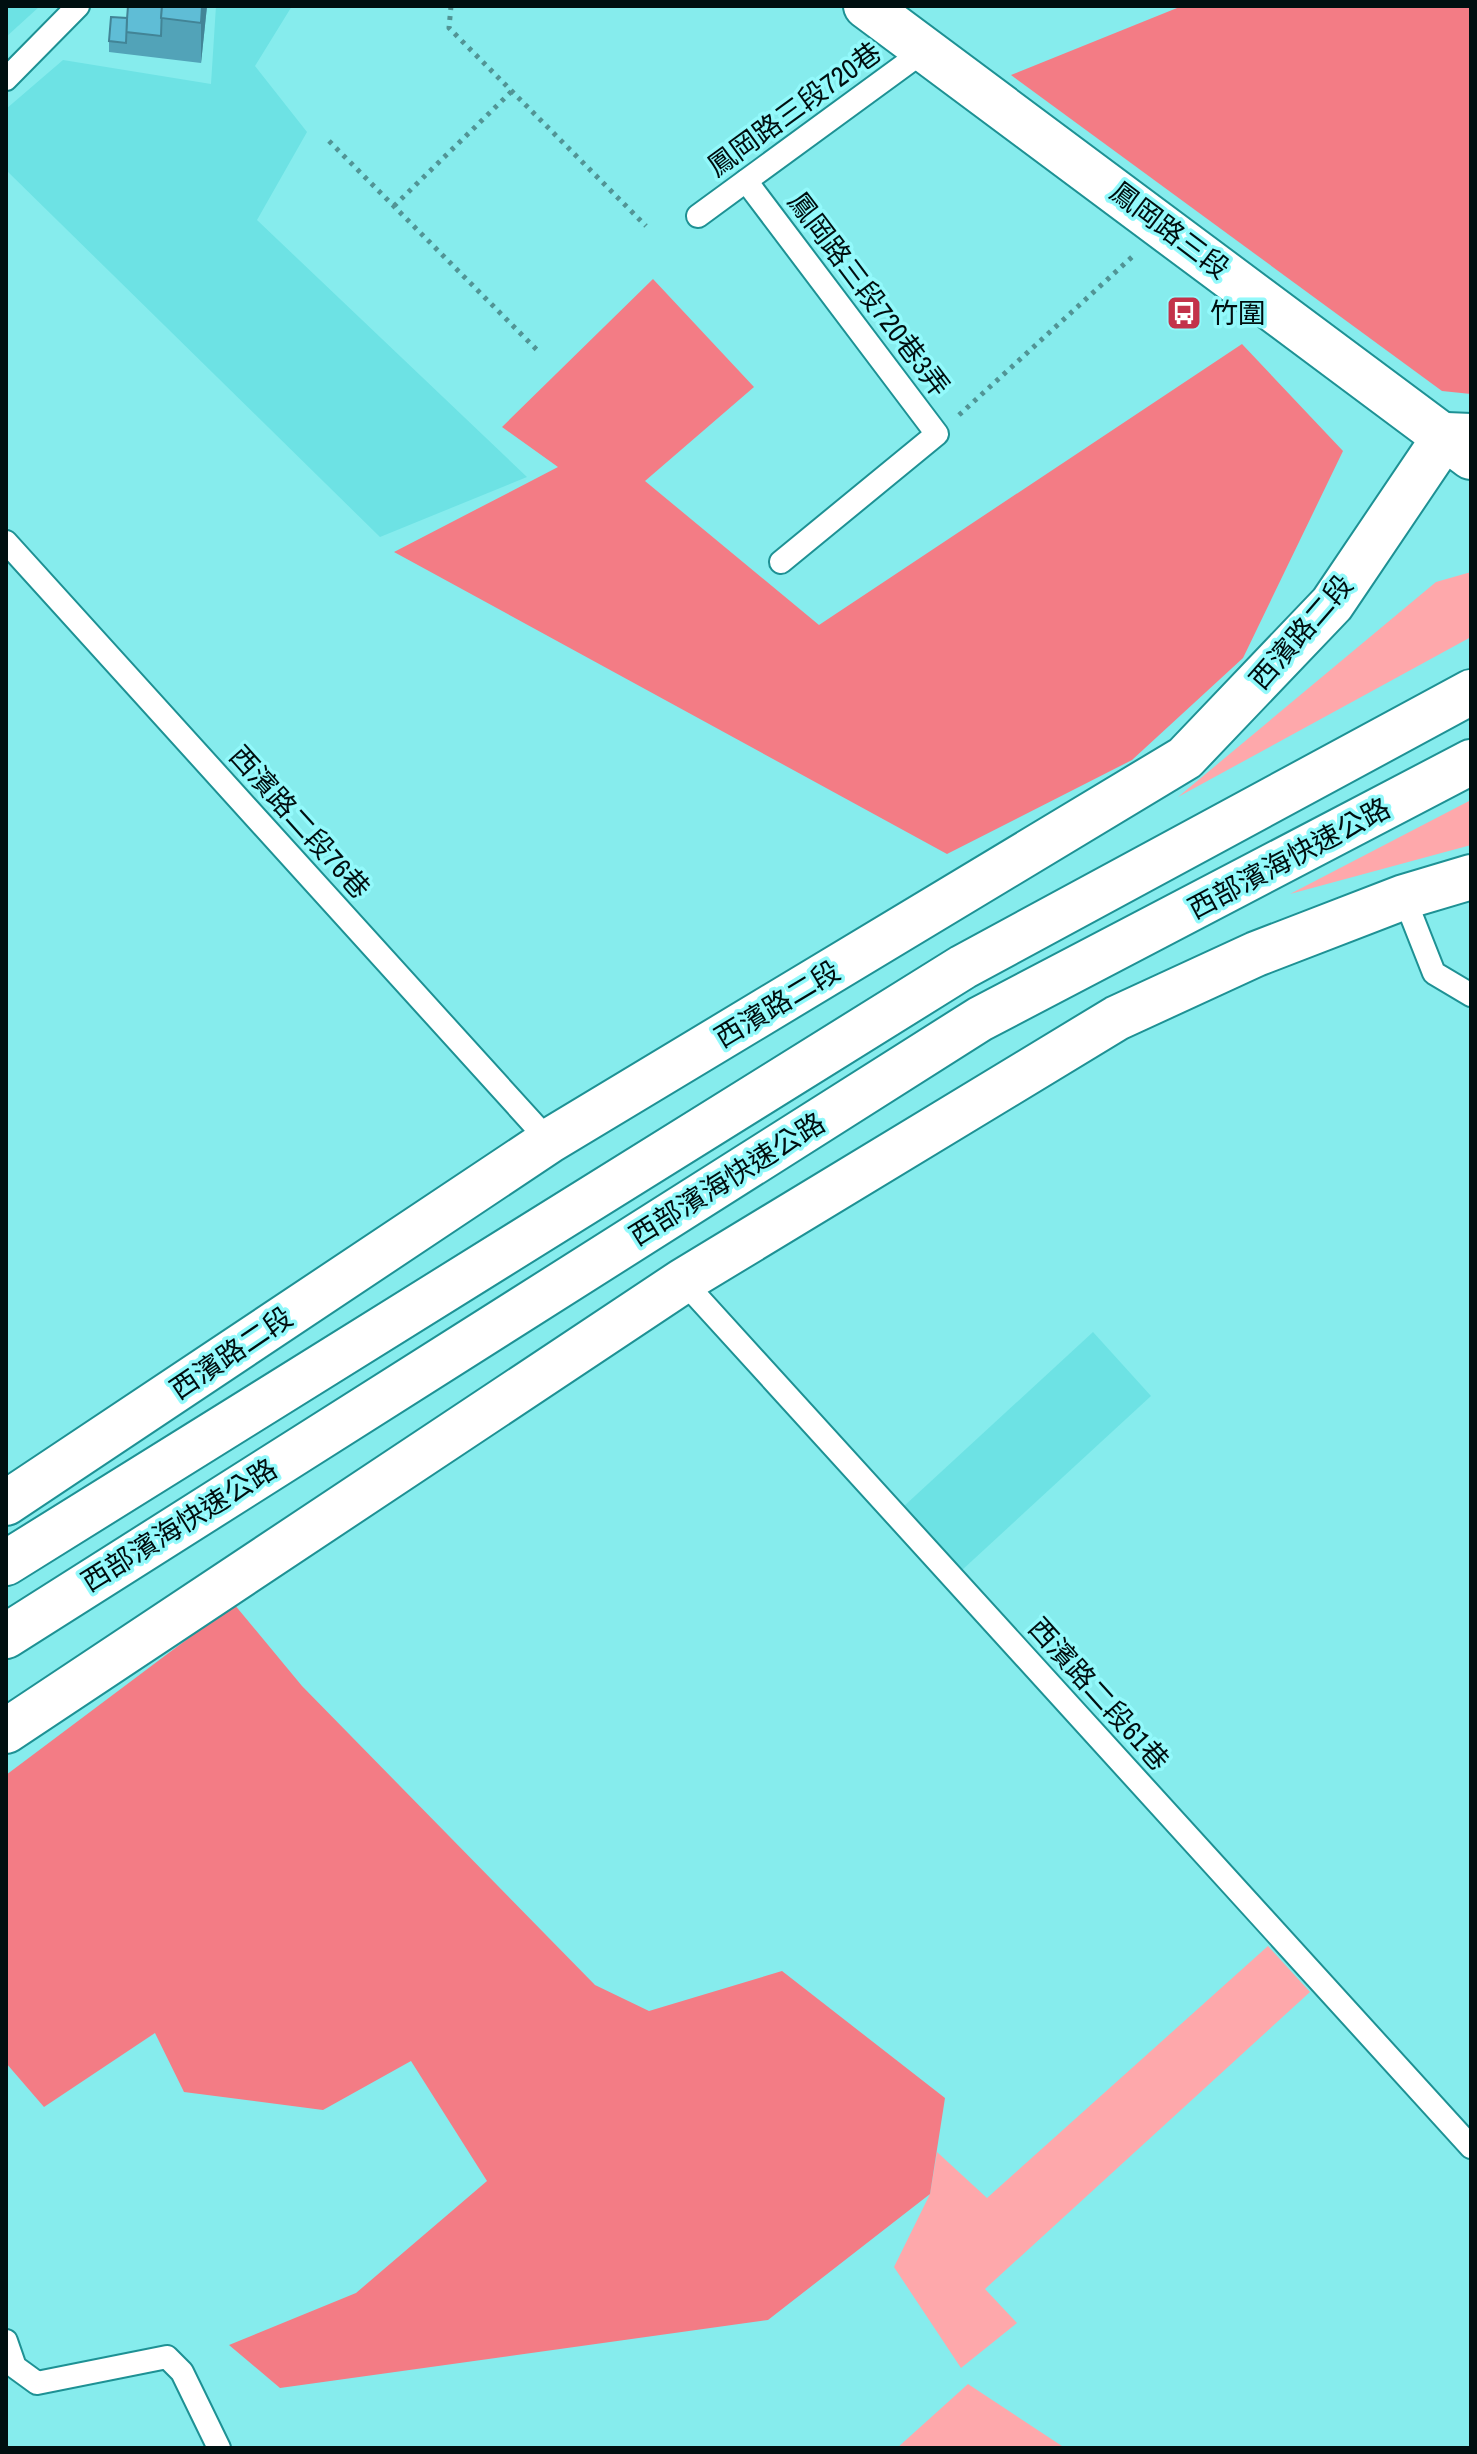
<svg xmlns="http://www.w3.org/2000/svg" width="1477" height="2454" viewBox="0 0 1477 2454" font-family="'Archivo Narrow','Noto Sans TC',sans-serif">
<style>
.built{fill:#6de2e4}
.green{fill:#fea8ab}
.forest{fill:#f37c85}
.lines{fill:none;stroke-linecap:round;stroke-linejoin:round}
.lane-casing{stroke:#1e9194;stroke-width:26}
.secondary-casing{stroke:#1e9194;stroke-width:48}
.primary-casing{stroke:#1e9194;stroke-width:48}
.highway-casing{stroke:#1e9194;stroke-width:48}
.path{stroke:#519495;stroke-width:5;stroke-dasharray:4 6;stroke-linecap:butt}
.lane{stroke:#fff;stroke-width:22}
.secondary{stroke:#fff;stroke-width:44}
.primary{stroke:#fff;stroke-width:44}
.highway{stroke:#fff;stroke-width:44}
.wall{fill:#52a3b8}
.shaded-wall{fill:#428496}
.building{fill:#5fbdd6;stroke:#428496;stroke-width:2}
.labels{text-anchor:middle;stroke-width:7;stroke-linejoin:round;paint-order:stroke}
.street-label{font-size:28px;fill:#000f10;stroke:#93f9fb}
.poi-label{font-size:28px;fill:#000f10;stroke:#93f9fb;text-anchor:start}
</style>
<rect width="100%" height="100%" fill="#86eced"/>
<g class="built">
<path d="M6,6H40L6,37Z"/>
<path d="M216,6H292L255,66L307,132L257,220L527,477L380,537L6,170V109L63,60L211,84Z"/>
<path d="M1093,1332L1151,1396L961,1571L903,1507Z"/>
</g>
<g class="green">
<path d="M1471,572V637L1178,797L1436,582Z"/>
<path d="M1471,800V845L1290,894Z"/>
<path d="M1268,1946L1310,1992L985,2289L1017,2323L961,2368L894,2267L930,2194L937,2152L987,2198Z"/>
<path d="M968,2384L1065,2448H897Z"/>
</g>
<g class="forest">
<path d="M1182,6H1471V394L1442,391L1011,75Z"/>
<path d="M653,279L754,387L645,481L819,625L1242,344L1343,451L1243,658L1132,760L947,854L394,552L558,467L502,427Z"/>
<path d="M234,1604L302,1686L595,1985L649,2011L782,1971L945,2098L930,2194L768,2320L280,2388L229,2345L356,2293L487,2181L411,2061L323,2110L184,2092L155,2033L44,2107L6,2063V1775Z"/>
</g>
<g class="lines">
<defs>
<g id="lane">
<path d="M6,79L78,6"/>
<path d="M746,181L937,434L781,562"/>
<path d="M698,216L925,50"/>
<path d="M6,542L549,1141"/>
<path d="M1404,897L1434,973L1471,995"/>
<path d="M683,1281L1471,2147"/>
<path d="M6,2341L15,2367L37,2383L167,2357L182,2372L219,2448"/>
</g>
<path id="secondary" d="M866,6L1471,457"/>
<g id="primary">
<path d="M6,1503L549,1141L1185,758L1332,604L1446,435L1471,436"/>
<path d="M6,1731L683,1281L1117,1018L1256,954L1404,897L1471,877"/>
</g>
<g id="highway">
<path d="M6,1563L963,967L1471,692"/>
<path d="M6,1636L980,1019L1471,762"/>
</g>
</defs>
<use href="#lane" class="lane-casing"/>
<use href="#secondary" class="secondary-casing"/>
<use href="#primary" class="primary-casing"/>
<use href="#highway" class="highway-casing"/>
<g class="path">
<path d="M451,6L449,28L646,226"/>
<path d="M329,141L539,352"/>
<path d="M394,206L512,91"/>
<path d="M959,415L1132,257"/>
</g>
<use href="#lane" class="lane"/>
<use href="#secondary" class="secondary"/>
<use href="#primary" class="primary"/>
<use href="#highway" class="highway"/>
</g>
<path class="wall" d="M207,6L201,63L109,52V41L127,18Z"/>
<path class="shaded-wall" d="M202,6H207L201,63V23Z"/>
<g class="building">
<path d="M128,6H162L161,36L126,32Z"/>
<path d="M162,6H202L201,23L161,18Z"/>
<path d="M111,17L127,18L126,43L109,41Z"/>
</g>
<defs>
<symbol id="bus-square" viewBox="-11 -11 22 22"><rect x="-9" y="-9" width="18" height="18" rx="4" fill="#c3324a" stroke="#93f9fb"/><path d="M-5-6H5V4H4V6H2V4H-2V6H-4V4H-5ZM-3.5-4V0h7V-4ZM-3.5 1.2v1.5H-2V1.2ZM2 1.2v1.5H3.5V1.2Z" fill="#fff"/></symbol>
</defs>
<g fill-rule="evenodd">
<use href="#bus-square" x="1164" y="293" width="40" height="40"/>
</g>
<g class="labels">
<g class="street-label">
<text transform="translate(794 109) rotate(-36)" y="10">鳳岡路三段720巷</text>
<text transform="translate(1170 230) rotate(37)" y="10">鳳岡路三段</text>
<text transform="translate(869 294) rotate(53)" y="10">鳳岡路三段720巷3弄</text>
<text transform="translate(1301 632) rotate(-49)" y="10">西濱路二段</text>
<text transform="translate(300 822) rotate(48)" y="10">西濱路二段76巷</text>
<text transform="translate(1289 858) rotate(-28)" y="10">西部濱海快速公路</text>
<text transform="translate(777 1004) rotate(-31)" y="10">西濱路二段</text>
<text transform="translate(727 1179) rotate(-32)" y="10">西部濱海快速公路</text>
<text transform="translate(231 1353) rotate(-34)" y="10">西濱路二段</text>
<text transform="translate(179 1525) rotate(-32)" y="10">西部濱海快速公路</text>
<text transform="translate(1099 1694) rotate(48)" y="10">西濱路二段61巷</text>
</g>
<g class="poi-label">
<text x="1210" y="323">竹圍</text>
</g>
</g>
<rect width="1477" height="2454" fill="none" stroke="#000f10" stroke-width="16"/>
</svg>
